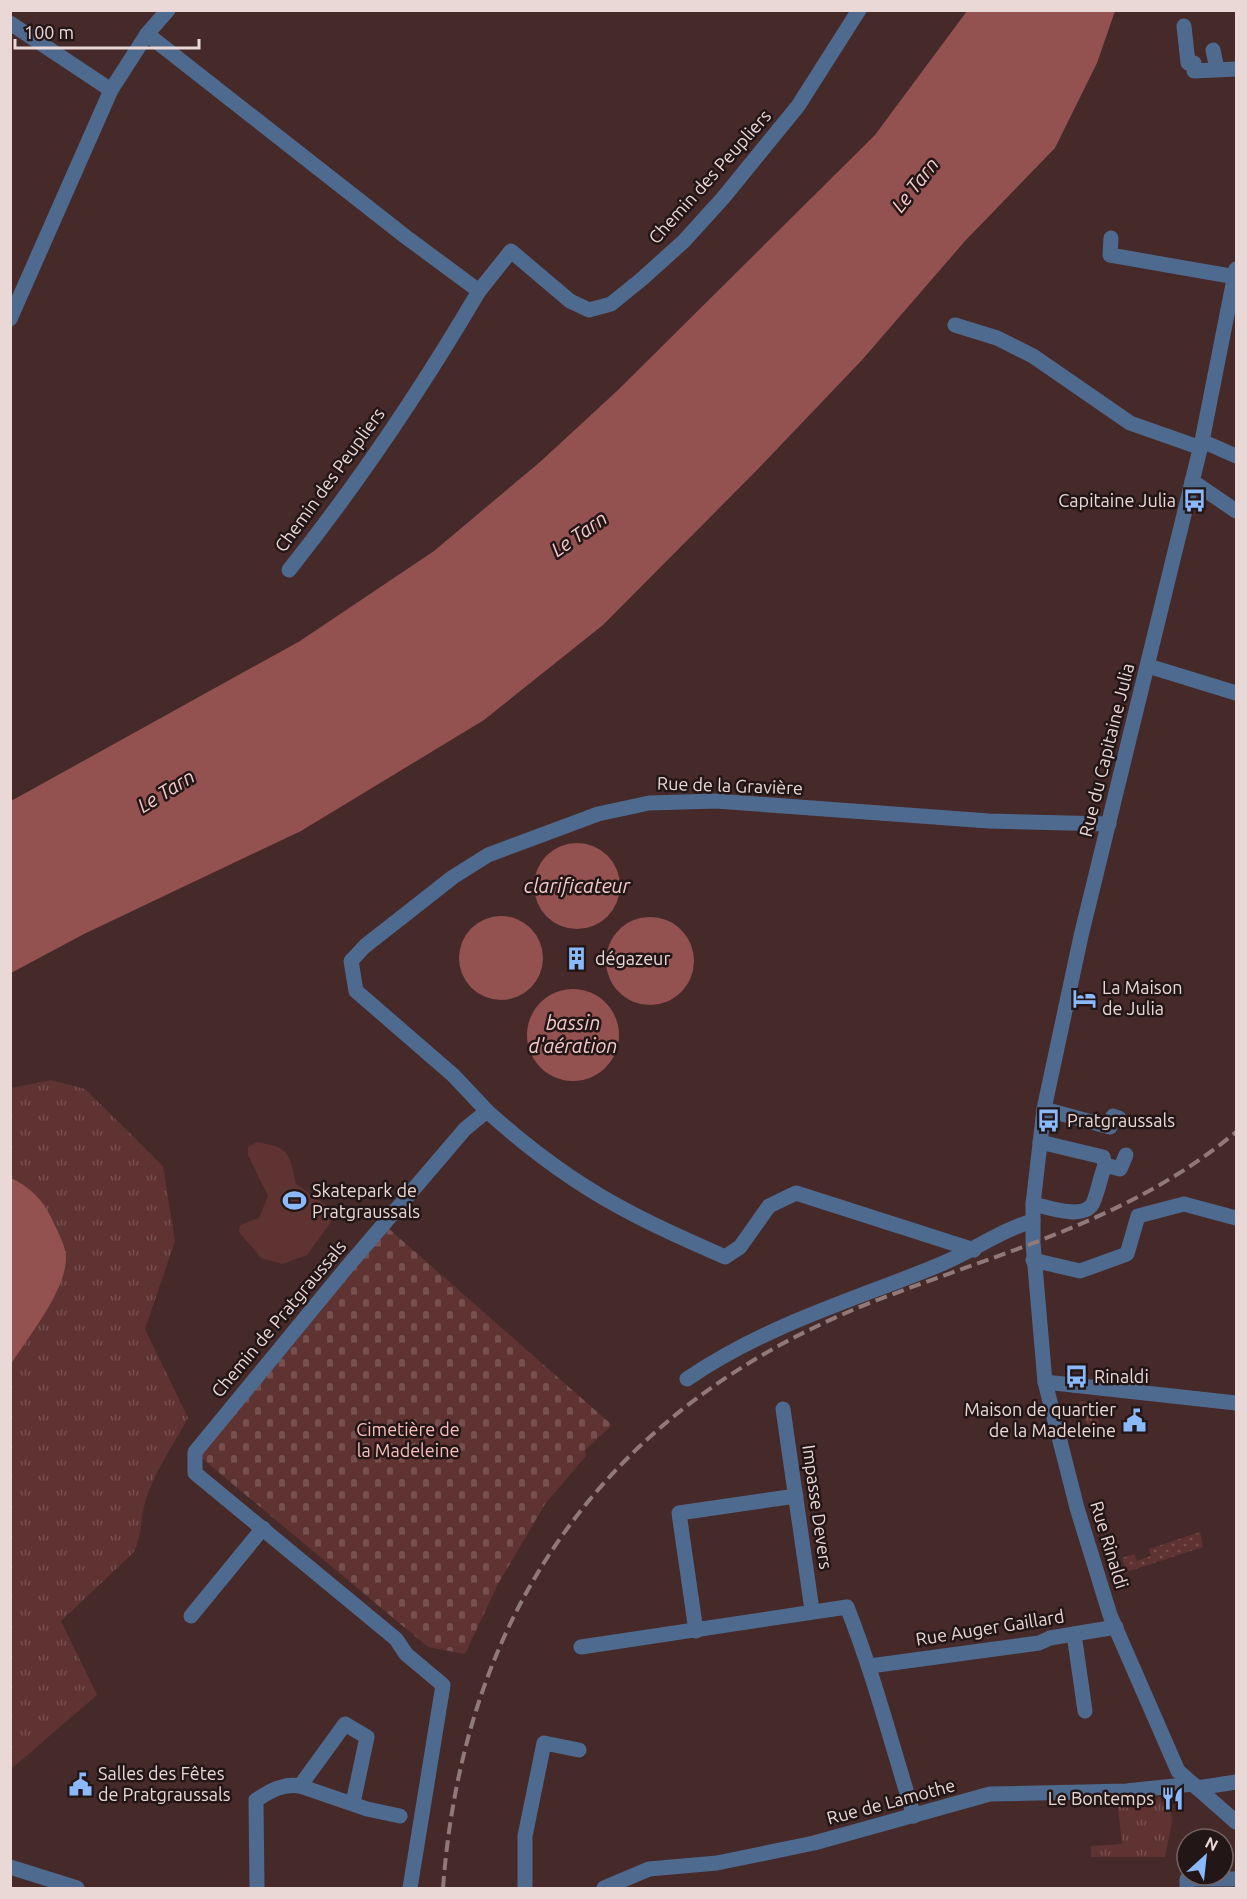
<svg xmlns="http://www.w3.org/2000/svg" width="1247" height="1899" viewBox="0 0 1247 1899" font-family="Ubuntu,sans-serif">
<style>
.grass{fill:url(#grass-tufts)}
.cemetery{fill:url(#cemetery-stones)}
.garden{fill:url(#garden-dots)}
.pitch{fill:#5f3332}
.water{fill:#93514f}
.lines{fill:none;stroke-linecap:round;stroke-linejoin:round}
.minor{stroke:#4f6a8f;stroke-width:15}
.rail{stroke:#907978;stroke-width:4;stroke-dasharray:12 6;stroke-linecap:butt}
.labels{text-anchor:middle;stroke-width:5;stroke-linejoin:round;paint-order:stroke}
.street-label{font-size:18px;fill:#ead8d7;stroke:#231616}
.poi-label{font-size:18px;fill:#ead8d7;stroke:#231616;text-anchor:start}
.park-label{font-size:18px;fill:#fbbeba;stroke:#231616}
.water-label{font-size:20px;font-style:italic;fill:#f5cbc9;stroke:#231616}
</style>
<defs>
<pattern id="grass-tufts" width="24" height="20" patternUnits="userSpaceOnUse" patternTransform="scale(1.5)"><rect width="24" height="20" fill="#5f3332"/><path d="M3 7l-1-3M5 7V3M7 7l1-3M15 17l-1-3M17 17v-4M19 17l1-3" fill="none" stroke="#76504f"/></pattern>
<pattern id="cemetery-stones" width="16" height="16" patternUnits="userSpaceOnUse" patternTransform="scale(1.5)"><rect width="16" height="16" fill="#5f3332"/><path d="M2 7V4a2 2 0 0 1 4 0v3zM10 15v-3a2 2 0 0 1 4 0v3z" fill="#76504f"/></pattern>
<pattern id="garden-dots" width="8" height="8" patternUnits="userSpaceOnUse" patternTransform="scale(1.5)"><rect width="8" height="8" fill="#5f3332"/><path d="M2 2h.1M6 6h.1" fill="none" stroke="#76504f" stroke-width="1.8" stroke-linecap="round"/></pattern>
</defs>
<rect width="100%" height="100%" fill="#452a29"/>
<g class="grass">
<path d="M51,1080L85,1089L163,1166L175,1241L145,1329L188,1418C173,1446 151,1476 144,1507C140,1524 142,1537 133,1553L61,1621L97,1695L11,1769V1088Z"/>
<path d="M1080,1401L1100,1404L1098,1427L1088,1426L1078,1405Z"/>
<path d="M1160,1796L1161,1802H1170L1172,1822L1165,1857H1091V1846L1122,1844L1117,1799L1139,1797L1153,1804Z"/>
</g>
<path class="cemetery" d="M388,1228L612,1425L585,1450L586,1456L545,1504L498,1584L465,1654L428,1647L199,1456Z"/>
<path class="garden" d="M1200,1532L1203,1547L1126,1572L1122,1558L1134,1554L1137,1561L1151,1556L1149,1549Z"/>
<path class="pitch" d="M257,1142C290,1148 289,1152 296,1184L329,1207L331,1222L307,1255L282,1264L261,1258L239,1232L240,1225L259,1218L268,1196L248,1155V1147Z"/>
<g class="water">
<path d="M967,11H1115L1097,63L1055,148L965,241L862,360L758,469L603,625L484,720L301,831L84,934L11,973V801L300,641L434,551L540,462L618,390L875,135Z"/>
<circle cx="577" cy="886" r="43"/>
<circle cx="501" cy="958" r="42"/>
<circle cx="650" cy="961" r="44"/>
<circle cx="573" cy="1035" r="46"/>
<path d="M11,1178C30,1187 43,1200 52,1219C57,1231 66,1245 66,1258C66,1291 28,1337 11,1364Z"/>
</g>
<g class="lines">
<g class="minor">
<path d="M10,23L111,90"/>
<path d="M1184,26L1188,63H1194V71L1236,69"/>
<path d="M147,34L406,237L479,291C422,388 359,482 289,570"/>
<path d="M1213,50L1217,69"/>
<path d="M1111,238L1110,255L1236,277"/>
<path d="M1236,269L1202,441L1081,936L1044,1109L1033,1204V1243L1045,1382L1077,1508L1110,1615L1178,1771L1236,1822"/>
<path d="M479,291L511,251L570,301L589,310L611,304L643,278L684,241L723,198L798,106L859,10"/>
<path d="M10,319L111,90L147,34L168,10"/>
<path d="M955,325L997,338L1033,356L1130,423L1201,448"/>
<path d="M1202,441L1236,456"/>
<path d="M1192,481L1236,511"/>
<path d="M1148,666L1236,693"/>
<path d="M1044,1109L1110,1127L1113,1116L1119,1118"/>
<path d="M487,1111L453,1075L356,991L351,961L365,946L453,877L488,855L598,814L649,803L716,801L989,821L1109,824"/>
<path d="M1040,1142L1103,1157L1105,1165L1120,1169L1126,1155"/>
<path d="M1033,1204C1048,1207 1079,1219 1091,1206C1096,1201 1101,1174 1105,1165"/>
<path d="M1033,1260L1080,1271L1127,1254L1138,1216L1184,1204L1236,1218"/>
<path d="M687,1379C766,1325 851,1301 939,1265C971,1252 1001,1230 1033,1221"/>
<path d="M1045,1382L1236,1403"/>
<path d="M783,1409L812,1610"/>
<path d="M191,1616L263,1528"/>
<path d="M696,1631L679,1513L796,1496"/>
<path d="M1074,1634L1085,1711"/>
<path d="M581,1647L847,1607C874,1675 892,1746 914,1816"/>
<path d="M870,1666L1039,1643L1050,1638L1116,1627"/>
<path d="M300,1786L345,1724L367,1737L353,1803"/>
<path d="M1197,1788L1236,1782"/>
<path d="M10,1867L77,1888"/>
<path d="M257,1888L256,1800C270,1791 283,1783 300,1786L367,1809L400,1816"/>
<path d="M410,1888L443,1685L406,1654L396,1639L195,1473V1452L347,1267L465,1129L487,1111C531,1151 580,1187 633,1214C663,1230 694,1243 725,1257L740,1247L769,1206L796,1193L974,1250"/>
<path d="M525,1888V1836L544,1743L579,1750"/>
<path d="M604,1888L649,1869L717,1863L814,1843L990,1794L1126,1791L1193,1784"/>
<path d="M1187,1888V1879H1236"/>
</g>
<path class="rail" d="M443,1888C464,1604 614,1401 880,1299C1005,1251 1132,1219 1236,1132"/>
</g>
<defs>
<symbol id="bus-bare" viewBox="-9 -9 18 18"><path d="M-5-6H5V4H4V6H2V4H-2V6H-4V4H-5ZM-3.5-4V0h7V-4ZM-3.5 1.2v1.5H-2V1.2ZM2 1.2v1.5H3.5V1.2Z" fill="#8bbafc" stroke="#231616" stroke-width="2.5" paint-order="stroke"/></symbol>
<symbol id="building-bare" viewBox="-9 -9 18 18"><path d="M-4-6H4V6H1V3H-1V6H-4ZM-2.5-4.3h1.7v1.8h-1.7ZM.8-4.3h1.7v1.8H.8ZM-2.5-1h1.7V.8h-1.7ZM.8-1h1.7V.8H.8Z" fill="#8bbafc" stroke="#231616" stroke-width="2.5" paint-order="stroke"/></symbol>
<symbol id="hotel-bare" viewBox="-9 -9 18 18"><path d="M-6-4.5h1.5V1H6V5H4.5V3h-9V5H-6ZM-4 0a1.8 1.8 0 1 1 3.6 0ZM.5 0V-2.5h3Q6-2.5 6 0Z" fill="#8bbafc" stroke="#231616" stroke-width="2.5" paint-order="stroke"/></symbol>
<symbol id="stadium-bare" viewBox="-9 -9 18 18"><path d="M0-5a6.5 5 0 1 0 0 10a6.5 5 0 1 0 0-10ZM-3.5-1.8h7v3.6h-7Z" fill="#8bbafc" stroke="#231616" stroke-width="2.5" paint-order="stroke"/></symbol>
<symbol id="civic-bare" viewBox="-9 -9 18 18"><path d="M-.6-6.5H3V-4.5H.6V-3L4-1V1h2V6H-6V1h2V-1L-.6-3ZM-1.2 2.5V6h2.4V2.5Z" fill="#8bbafc" stroke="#231616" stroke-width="2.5" paint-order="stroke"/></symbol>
<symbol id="restaurant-bare" viewBox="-9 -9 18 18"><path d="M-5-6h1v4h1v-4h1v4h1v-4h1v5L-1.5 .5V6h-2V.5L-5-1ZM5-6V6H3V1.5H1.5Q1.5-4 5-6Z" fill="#8bbafc" stroke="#231616" stroke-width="2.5" paint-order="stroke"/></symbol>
</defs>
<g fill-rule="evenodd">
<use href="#bus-bare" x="1178" y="484" width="33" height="33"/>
<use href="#building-bare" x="560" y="942" width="33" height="33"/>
<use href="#hotel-bare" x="1068" y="982" width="33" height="33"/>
<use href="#bus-bare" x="1032" y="1104" width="33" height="33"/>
<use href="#stadium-bare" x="278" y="1184" width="33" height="33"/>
<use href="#bus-bare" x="1060" y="1360" width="33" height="33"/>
<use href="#civic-bare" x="1118" y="1404" width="33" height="33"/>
<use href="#civic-bare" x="64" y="1768" width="33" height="33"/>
<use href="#restaurant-bare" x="1156" y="1782" width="33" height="33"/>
</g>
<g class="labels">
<g class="street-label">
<text transform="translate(710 177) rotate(-48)" y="6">Chemin des Peupliers</text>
<text transform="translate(330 480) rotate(-54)" y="6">Chemin des Peupliers</text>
<text transform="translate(1107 750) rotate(-76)" y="6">Rue du Capitaine Julia</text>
<text transform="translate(730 786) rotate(2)" y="6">Rue de la Gravière</text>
<text transform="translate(279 1319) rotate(-50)" y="6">Chemin de Pratgraussals</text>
<text transform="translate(817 1507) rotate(82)" y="6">Impasse Devers</text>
<text transform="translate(1109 1545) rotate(73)" y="6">Rue Rinaldi</text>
<text transform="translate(990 1628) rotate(-9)" y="6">Rue Auger Gaillard</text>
<text transform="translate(891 1802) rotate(-15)" y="6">Rue de Lamothe</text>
</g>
<g class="poi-label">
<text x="1176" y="507" text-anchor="end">Capitaine Julia</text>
<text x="595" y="965">dégazeur</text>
<text x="1102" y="994">La Maison<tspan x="1102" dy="21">de Julia</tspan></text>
<text x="1067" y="1127">Pratgraussals</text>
<text x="312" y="1197">Skatepark de<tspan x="312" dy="21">Pratgraussals</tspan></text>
<text x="1094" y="1383">Rinaldi</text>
<text x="1116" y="1416" text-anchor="end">Maison de quartier<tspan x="1116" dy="21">de la Madeleine</tspan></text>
<text x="98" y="1780">Salles des Fêtes<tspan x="98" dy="21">de Pratgraussals</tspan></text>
<text x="1154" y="1805" text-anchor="end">Le Bontemps</text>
</g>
<g class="park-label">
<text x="408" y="1436">Cimetière de<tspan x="408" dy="21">la Madeleine</tspan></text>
</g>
<g class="water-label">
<text transform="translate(915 185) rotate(-52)" y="7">Le Tarn</text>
<text transform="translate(579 534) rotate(-35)" y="7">Le Tarn</text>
<text transform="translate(166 791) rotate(-32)" y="7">Le Tarn</text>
<text x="577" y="893">clarificateur</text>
<text x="573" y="1030">bassin<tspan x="573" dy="23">d'aération</tspan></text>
</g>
</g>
<rect width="1247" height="1899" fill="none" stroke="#ead8d7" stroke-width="24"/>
<g transform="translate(1205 1857) rotate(27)"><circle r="28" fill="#231616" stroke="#736463" stroke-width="1.5"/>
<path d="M0-4.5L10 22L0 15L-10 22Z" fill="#8bbafc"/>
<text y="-9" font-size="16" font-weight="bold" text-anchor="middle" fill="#ead8d7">N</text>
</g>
<path d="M15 39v9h184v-9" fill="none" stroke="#ead8d7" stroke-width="3"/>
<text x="24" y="39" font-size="18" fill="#ead8d7" stroke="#231616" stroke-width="4.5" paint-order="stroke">100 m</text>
</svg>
